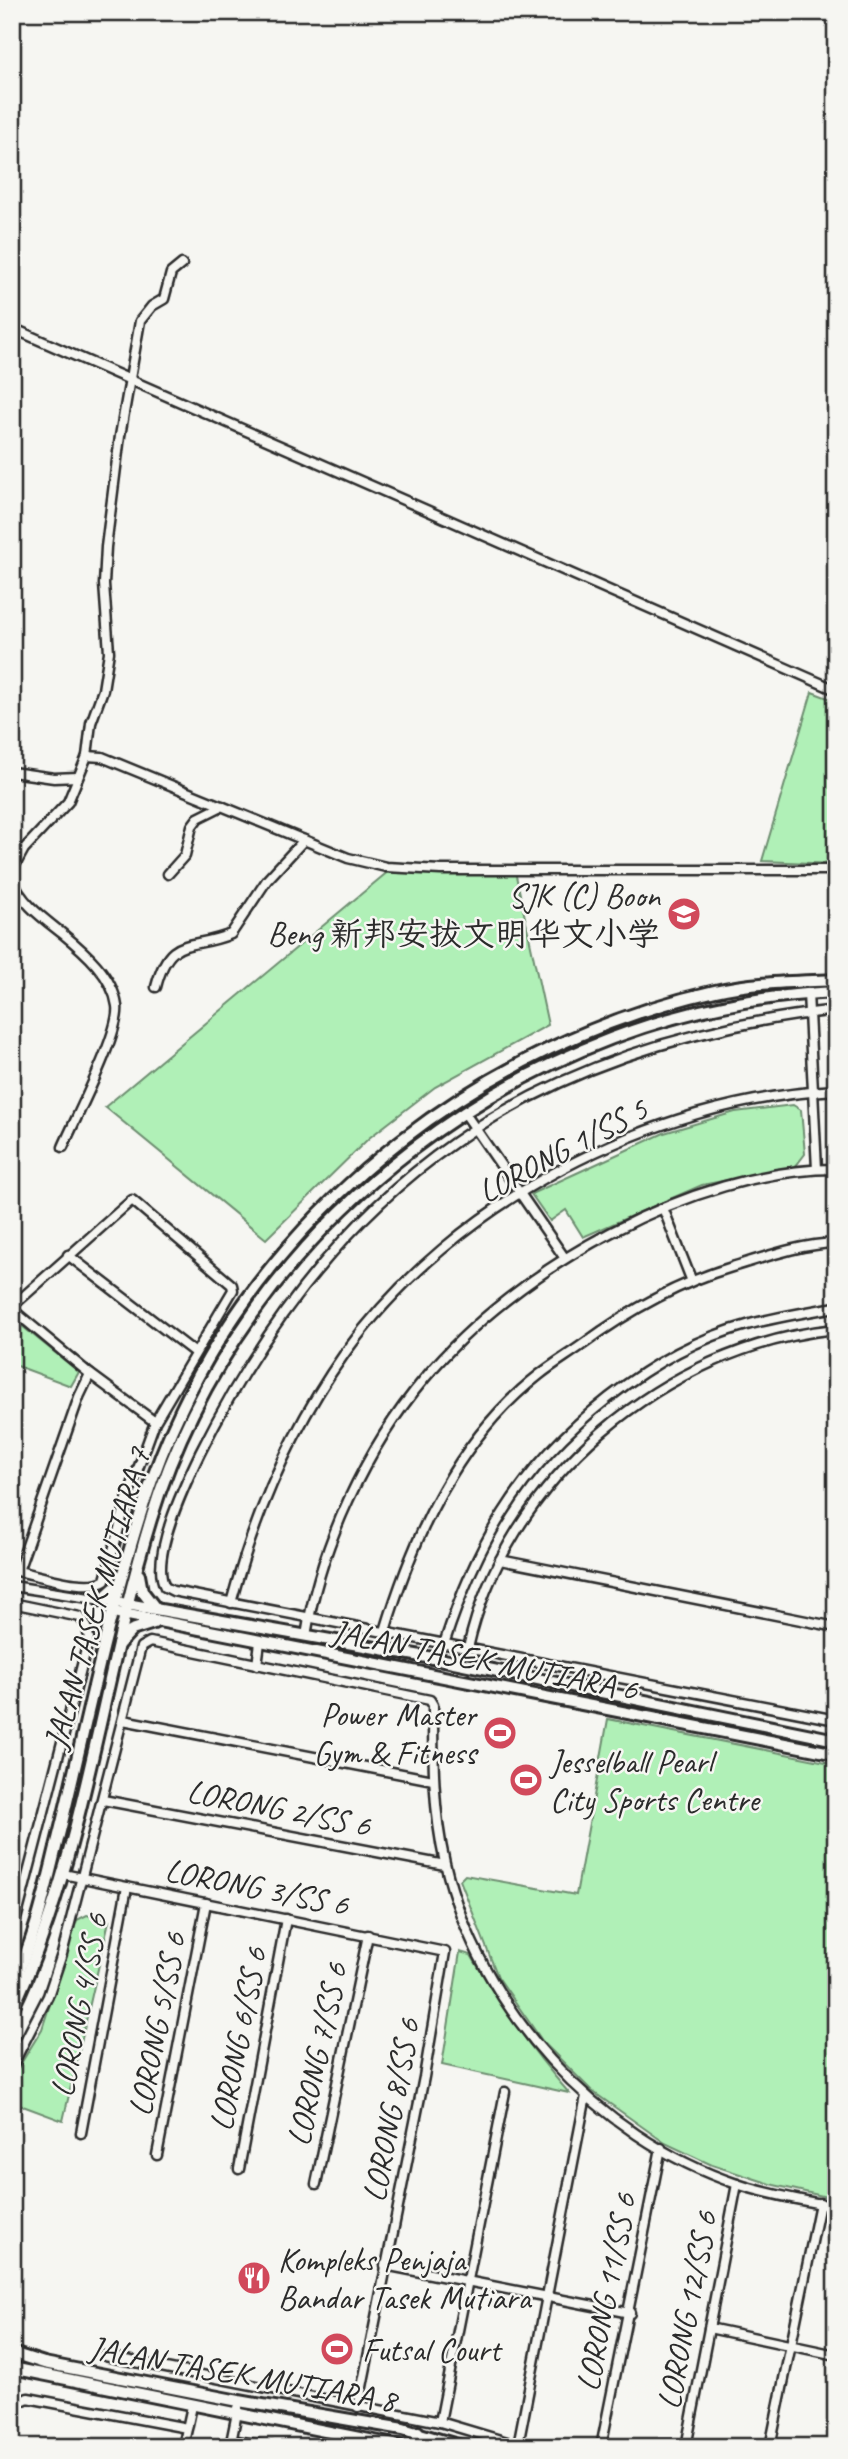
<svg xmlns="http://www.w3.org/2000/svg" width="848" height="2459" viewBox="0 0 848 2459" font-family="Caveat,'LXGW WenKai TC',sans-serif">
<style>
.green{fill:#b0f0b7;stroke:#6e8e71;stroke-width:2}
.lines{fill:none;stroke-linecap:round;stroke-linejoin:round}
.street-casing{stroke:#2b2b2b;stroke-width:13}
.secondary-casing{stroke:#2b2b2b;stroke-width:16}
.street{stroke:#f6f6f2;stroke-width:8}
.secondary{stroke:#f6f6f2;stroke-width:10}
.labels{text-anchor:middle;stroke-width:5;stroke-linejoin:round;paint-order:stroke}
.poi-label{font-size:33px;fill:#2b2b2b;stroke:#f6f6f2;text-anchor:start}
.street-label{font-size:33px;fill:#2b2b2b;stroke:#f6f6f2}
</style>
<rect width="100%" height="100%" fill="#f6f6f2"/>
<filter id="ink" filterUnits="userSpaceOnUse"><feTurbulence type="fractalNoise" baseFrequency=".0143" numOctaves="2"/><feDisplacementMap in="SourceGraphic" scale="14" xChannelSelector="R" yChannelSelector="G"/><feConvolveMatrix kernelMatrix="1 2 1 2 8 2 1 2 1" color-interpolation-filters="sRGB"/></filter>
<g filter="url(#ink)">
<g class="green">
<path d="M812,692L836,701V864L762,861Z"/>
<path d="M390,870L515,871L548,1025L435,1087L369,1138L266,1239L105,1107Z"/>
<path d="M793,1105L801,1110L805,1154L795,1167L702,1185L583,1237L566,1210L550,1221L531,1194L664,1133L735,1112Z"/>
<path d="M12,1318L79,1372L71,1386L12,1364Z"/>
<path d="M608,1719L836,1764V2199L774,2185L712,2165L665,2143L592,2091L543,2042L498,1977L460,1880L465,1875L576,1895Z"/>
<path d="M87,1915L109,1921L63,2121L12,2102V2078L42,2029L77,1920Z"/>
<path d="M460,1952L471,1955C500,2005 531,2050 569,2093L442,2065Z"/>
</g>
<g class="lines">
<defs>
<g id="street">
<path d="M12,328L836,690"/>
<path d="M87,756L102,757L348,858L386,867L441,870H836"/>
<path d="M12,772L54,778L78,777"/>
<path d="M12,871L24,849L68,802L87,756L91,723L103,690L109,652L104,584L106,547L120,436L140,321L152,306L164,299L171,273L182,264"/>
<path d="M168,874L185,855L192,826L198,818L222,806"/>
<path d="M12,879C21,903 43,918 63,934C84,951 113,976 117,1006C121,1031 75,1119 63,1147"/>
<path d="M836,965V969"/>
<path d="M156,987C170,933 190,951 231,934L267,880L304,840"/>
<path d="M808,993L817,1169"/>
<path d="M836,1010C533,1044 336,1180 200,1453C186,1482 149,1558 165,1587L173,1591L836,1720"/>
<path d="M464,1112L564,1257"/>
<path d="M663,1208L691,1279"/>
<path d="M68,1255L194,1352"/>
<path d="M500,1560L836,1627"/>
<path d="M12,1570C34,1573 87,1593 105,1580L127,1499L155,1422L233,1290L232,1285L132,1200L15,1304L13,1310L90,1374L155,1422"/>
<path d="M18,1571L79,1397L90,1374"/>
<path d="M12,1586L115,1602"/>
<path d="M12,1603L80,1617L87,1627L89,1638L12,1935"/>
<path d="M231,1603C255,1514 291,1429 345,1353C454,1202 651,1100 836,1090"/>
<path d="M385,1631C414,1535 458,1438 539,1375C553,1364 568,1355 582,1345C628,1311 678,1283 732,1267C765,1257 801,1244 836,1243"/>
<path d="M306,1636C320,1546 366,1448 425,1378C515,1269 693,1169 836,1169"/>
<path d="M444,1644C459,1598 477,1553 503,1513C554,1431 653,1350 747,1325C776,1317 806,1312 836,1307"/>
<path d="M468,1648C506,1479 665,1346 836,1329"/>
<path d="M257,1665L260,1642"/>
<path d="M123,1720L433,1780"/>
<path d="M103,1800L445,1865"/>
<path d="M63,1874L445,1952L424,2077L358,2407"/>
<path d="M12,2066L48,1996L62,1954L141,1647L150,1642L430,1700L433,1705C433,1758 433,1811 445,1863C479,2008 596,2137 737,2184C769,2195 803,2200 836,2207"/>
<path d="M81,2133L127,1887"/>
<path d="M157,2155L206,1903"/>
<path d="M239,2169L286,1919"/>
<path d="M316,2184L368,1935"/>
<path d="M385,2265L630,2313"/>
<path d="M709,2328L836,2355"/>
<path d="M105,2356L440,2422L524,2447"/>
<path d="M12,2417L15,2404L28,2398L187,2428"/>
<path d="M440,2422L505,2092"/>
<path d="M231,2440L272,2447"/>
<path d="M518,2445L586,2096"/>
<path d="M183,2447L192,2406"/>
<path d="M230,2447L238,2408"/>
<path d="M601,2447L661,2148"/>
<path d="M686,2447L737,2184"/>
<path d="M770,2447L820,2203"/>
</g>
<g id="secondary">
<path d="M139,1575L142,1591L156,1609"/>
<path d="M100,1601L119,1584"/>
<path d="M121,1603L444,1660L836,1740"/>
<path d="M118,1613L836,1754"/>
<path d="M118,1645L132,1630L154,1623"/>
<path d="M12,1985C35,1940 45,1892 57,1843C77,1764 93,1684 114,1606C132,1539 151,1472 181,1410C281,1199 489,1042 715,991C754,982 796,982 836,980"/>
<path d="M12,2010C85,1856 101,1681 151,1519C241,1224 528,1005 836,992"/>
<path d="M12,2353L44,2363L239,2401L403,2429L464,2447"/>
<path d="M12,2368L404,2447"/>
<path d="M416,2447L418,2432"/>
</g>
</defs>
<use href="#street" class="street-casing"/>
<use href="#secondary" class="secondary-casing"/>
<use href="#street" class="street"/>
<use href="#secondary" class="secondary"/>
</g>
</g>
<defs>
<symbol id="school-disc" viewBox="-11 -11 22 22"><circle r="9.5" fill="#d1495b" stroke="#f6f6f2"/><path d="M0-5L7-2L0 1L-7-2ZM-4 1L0 2.5L4 1V4Q0 6-4 4Z" fill="#fff"/></symbol>
<symbol id="stadium-disc" viewBox="-11 -11 22 22"><circle r="9.5" fill="#d1495b" stroke="#f6f6f2"/><path d="M0-5a6.5 5 0 1 0 0 10a6.5 5 0 1 0 0-10ZM-3.5-1.8h7v3.6h-7Z" fill="#fff"/></symbol>
<symbol id="restaurant-disc" viewBox="-11 -11 22 22"><circle r="9.5" fill="#d1495b" stroke="#f6f6f2"/><path d="M-5-6h1v4h1v-4h1v4h1v-4h1v5L-1.5 .5V6h-2V.5L-5-1ZM5-6V6H3V1.5H1.5Q1.5-4 5-6Z" fill="#fff"/></symbol>
</defs>
<g fill-rule="evenodd">
<use href="#school-disc" x="665" y="895" width="38" height="38"/>
<use href="#stadium-disc" x="481" y="1714" width="38" height="38"/>
<use href="#stadium-disc" x="507" y="1761" width="38" height="38"/>
<use href="#restaurant-disc" x="235" y="2259" width="38" height="38"/>
<use href="#stadium-disc" x="318" y="2330" width="38" height="38"/>
</g>
<g class="labels">
<g class="poi-label">
<text x="660" y="907" text-anchor="end">SJK (C) Boon<tspan x="660" dy="38">Beng 新邦安拔文明华文小学</tspan></text>
<text x="476" y="1726" text-anchor="end">Power Master<tspan x="476" dy="38">Gym &amp; Fitness</tspan></text>
<text x="550" y="1773">Jesselball Pearl<tspan x="550" dy="38">City Sports Centre</tspan></text>
<text x="278" y="2271">Kompleks Penjaja<tspan x="278" dy="38">Bandar Tasek Mutiara</tspan></text>
<text x="362" y="2361">Futsal Court</text>
</g>
<g class="street-label">
<text transform="translate(562 1149) rotate(-28)" y="12">LORONG 1/SS 5</text>
<text transform="translate(96 1598) rotate(-74)" y="12">JALAN TASEK MUTIARA 7</text>
<text transform="translate(485 1659) rotate(11)" y="12">JALAN TASEK MUTIARA 6</text>
<text transform="translate(279 1807) rotate(11)" y="12">LORONG 2/SS 6</text>
<text transform="translate(257 1886) rotate(11)" y="12">LORONG 3/SS 6</text>
<text transform="translate(78 2005) rotate(-79)" y="12">LORONG 4/SS 6</text>
<text transform="translate(156 2024) rotate(-79)" y="12">LORONG 5/SS 6</text>
<text transform="translate(237 2039) rotate(-79)" y="12">LORONG 6/SS 6</text>
<text transform="translate(316 2054) rotate(-78)" y="12">LORONG 7/SS 6</text>
<text transform="translate(390 2110) rotate(-79)" y="12">LORONG 8/SS 6</text>
<text transform="translate(605 2292) rotate(-79)" y="12">LORONG 11/SS 6</text>
<text transform="translate(686 2310) rotate(-79)" y="12">LORONG 12/SS 6</text>
<text transform="translate(243 2373) rotate(10)" y="12">JALAN TASEK MUTIARA 8</text>
</g>
</g>
<rect width="848" height="2459" fill="none" stroke="#f6f6f2" stroke-width="42"/>
<rect x="21" y="21" width="806" height="2417" fill="none" stroke="#2b2b2b" stroke-width="2.5" filter="url(#ink)"/>
</svg>
